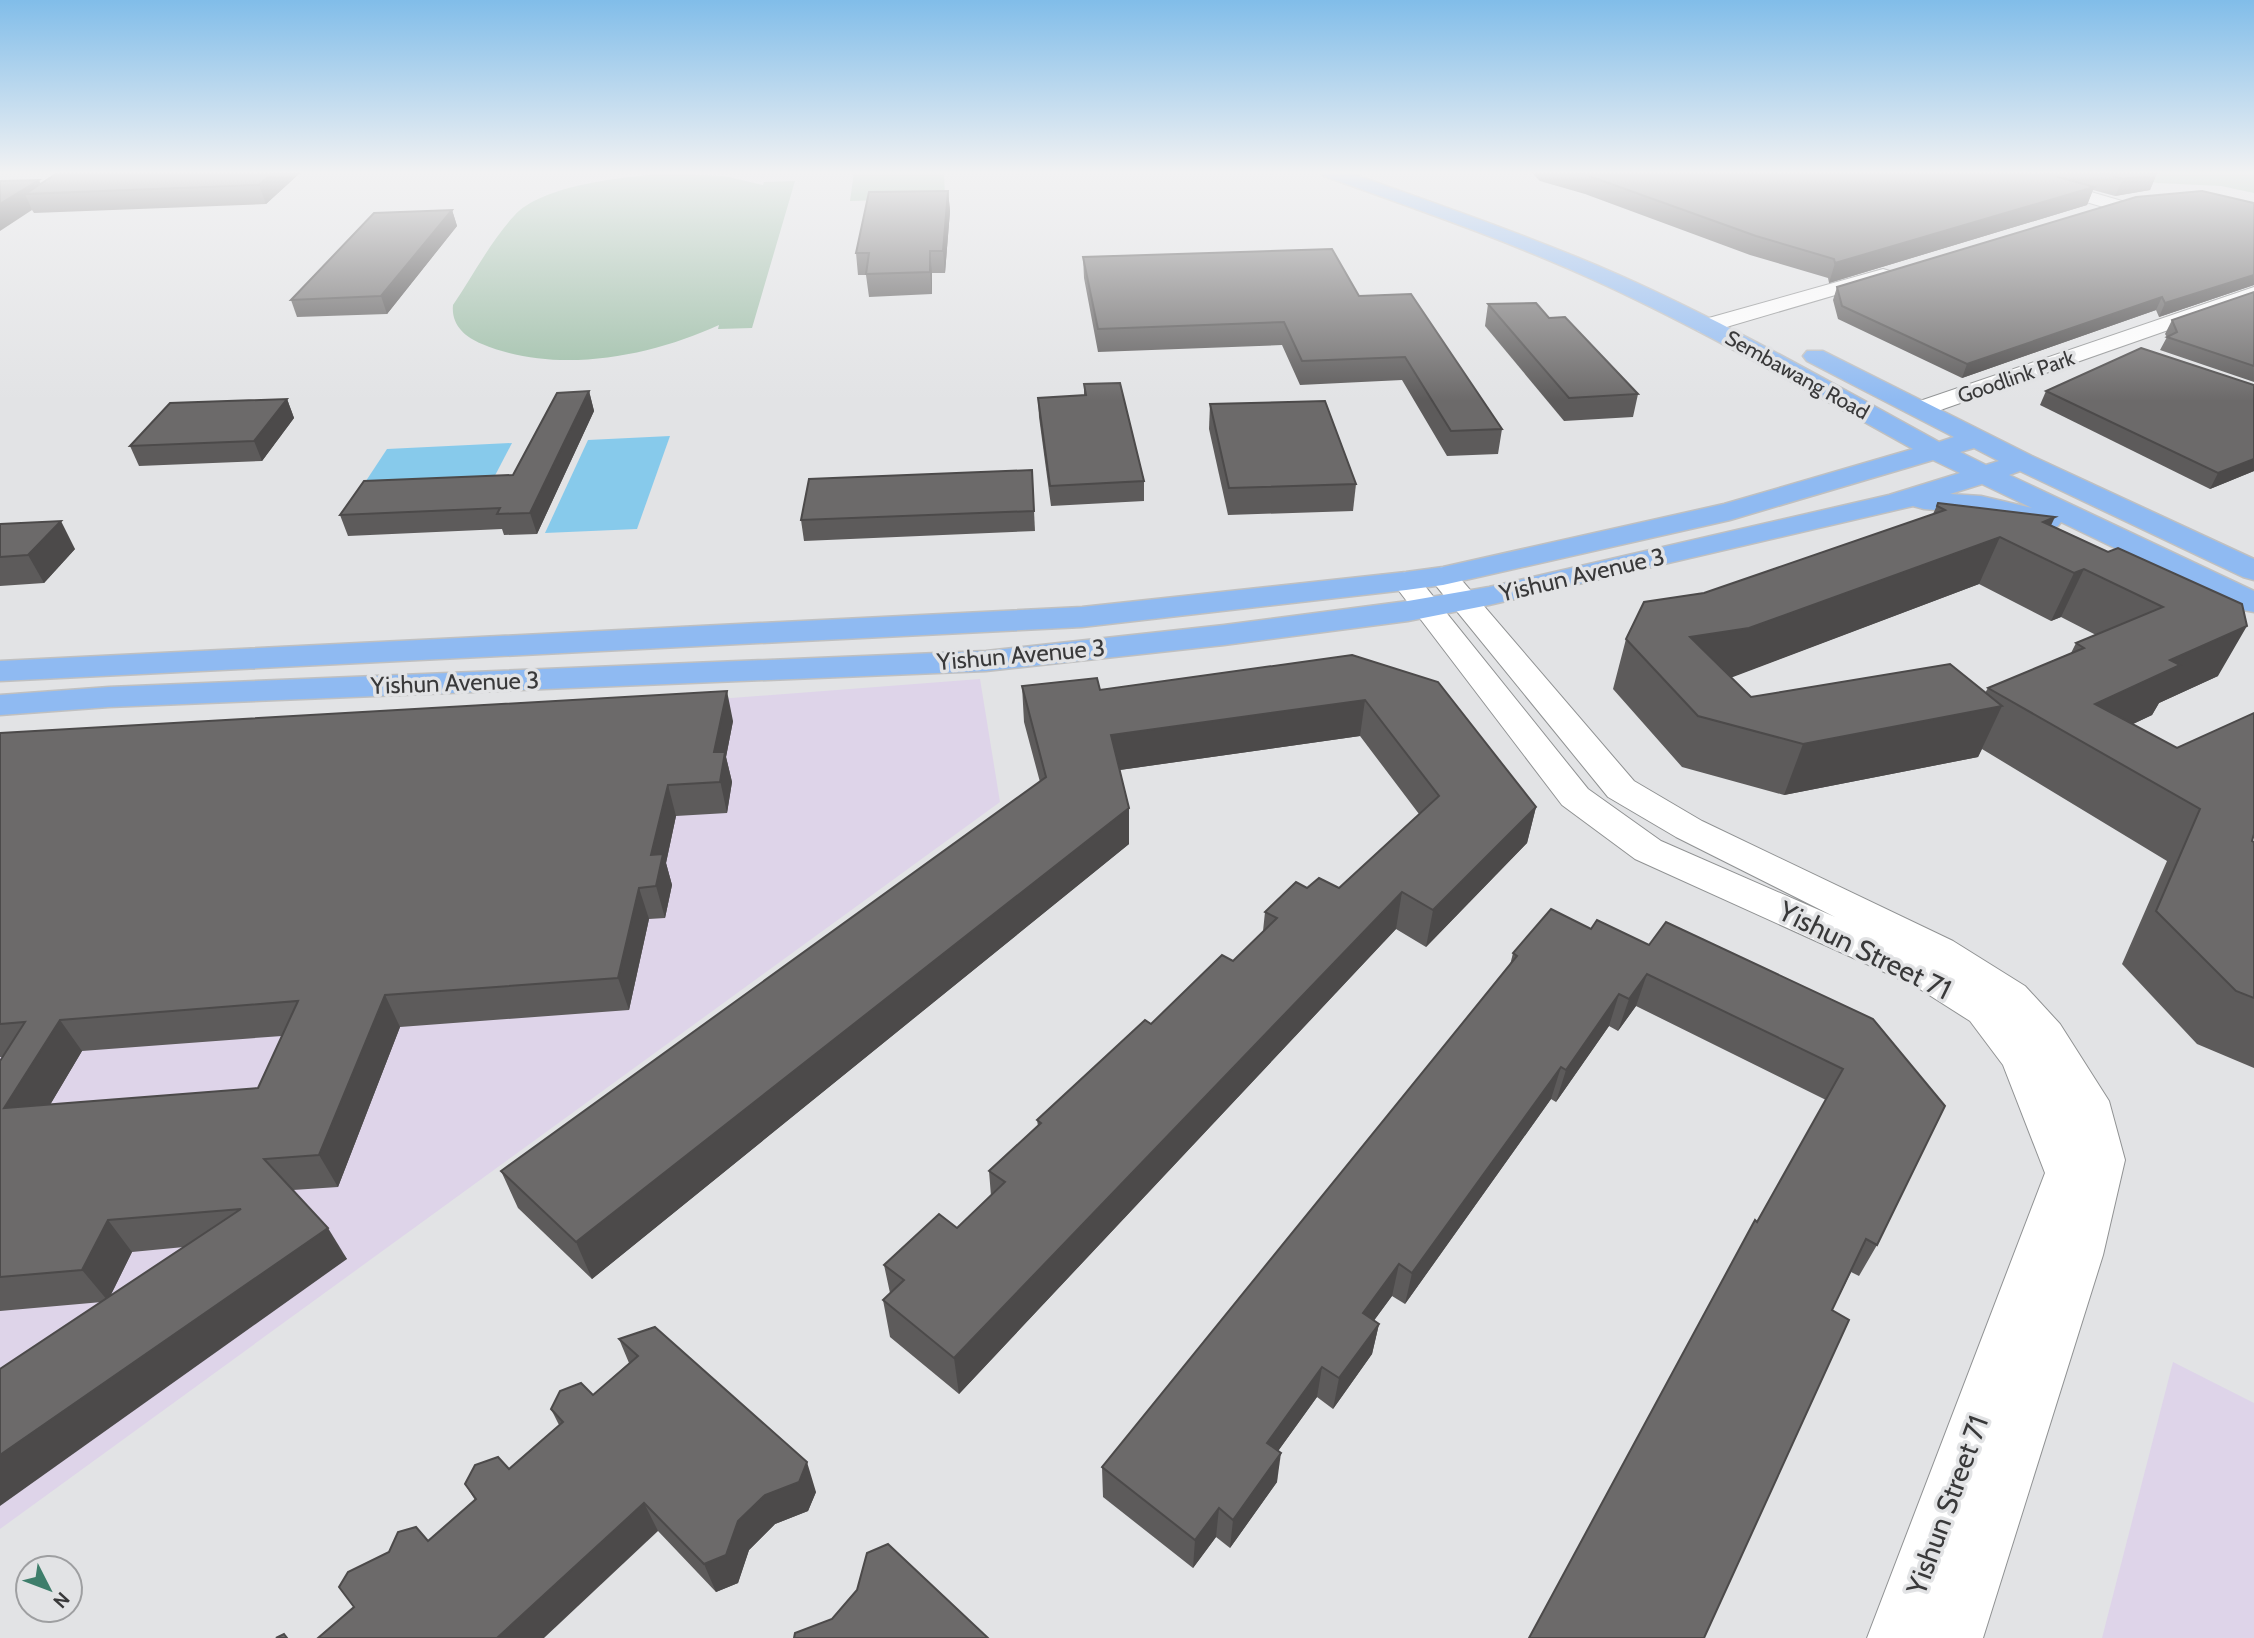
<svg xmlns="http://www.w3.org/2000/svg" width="2254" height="1638" viewBox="0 0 2254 1638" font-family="Cabin,sans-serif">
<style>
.education{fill:#ded4e9}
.green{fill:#9dbea7}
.water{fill:#87caeb}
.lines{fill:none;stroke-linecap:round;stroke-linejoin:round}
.minor-casing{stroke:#909293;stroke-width:2}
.major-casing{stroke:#c0c0c0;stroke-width:3}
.minor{fill:#fff;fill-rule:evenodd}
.major{fill:#8fbaf2;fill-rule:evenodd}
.wall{fill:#5d5b5b;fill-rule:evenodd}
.shaded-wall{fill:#4c4a4a}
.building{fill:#6c6a6a;stroke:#4c4a4a;stroke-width:2;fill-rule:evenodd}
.labels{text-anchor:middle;stroke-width:7;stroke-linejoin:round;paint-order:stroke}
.far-street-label{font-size:21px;fill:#39393a;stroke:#e2e3e5}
.street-label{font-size:24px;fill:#39393a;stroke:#e2e3e5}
.near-street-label{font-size:28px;fill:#39393a;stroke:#e2e3e5}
</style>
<rect width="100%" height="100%" fill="#e2e3e5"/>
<g class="education">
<path d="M980,679L1000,802L0,1529V754Z"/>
<path d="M2173,1362L2254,1403V1638H2102Z"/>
</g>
<g class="green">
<path d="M854,172H944L945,198L850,201Z"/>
<path d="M2123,172H2254V193L2221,186L2157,183Z"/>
<path d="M666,174L724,176L763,185L764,182L795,181L752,328L718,329L719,325C649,357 556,375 482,344C465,337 451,325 453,305C472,277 491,241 514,216C541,185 626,176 666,174Z"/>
</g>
<g class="water">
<path d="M670,436L637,529L545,533L588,440Z"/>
<path d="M512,443L489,487L358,493L387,449Z"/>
</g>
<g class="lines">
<defs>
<g id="minor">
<path d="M1996,172H2022L2122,201L2125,205L2116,210L2110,209L1998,176Z"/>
<path d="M1883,269L1890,271L1893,275L1890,279L1706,333L1698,331L1695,326L1698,321Z"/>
<path d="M2254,287V300L1929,414L1920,416L1911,414L1908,409L1911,404Z"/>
<path d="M1443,567L1453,570L1634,781L1702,821L1953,941L2025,986L2060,1024L2109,1101L2125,1160L2103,1255L1983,1638H1867L2045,1173L2003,1065L1970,1021L1915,986L1635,859L1562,805L1396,587L1391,581L1396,575L1406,572L1416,575L1588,789L1661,841L1835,917L1676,837L1608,797L1433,582L1428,576L1433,570Z"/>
</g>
<path id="major" d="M1321,172H1347C1439,205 1530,236 1619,275C1729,324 1833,384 1939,442L1954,437L1807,361L1803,356L1807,351H1823L2032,456L2254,559V580L2243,577L2020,471L2009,475L2254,591V612L2243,610L2061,522L2058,526L2048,529L1981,514L1924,509L1913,506L1489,605L1408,621L1224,645L986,671L109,707L0,715V695L109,687L986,651L1224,625L1408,601L1489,587L1889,495L1960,473L1933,460L1730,520L1443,585L1406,590L1082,627L0,681V661L1082,607L1406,572L1443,567L1724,504L1913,449C1812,393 1712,335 1607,286C1515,243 1419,210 1324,176ZM1974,448L1999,461L1986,465L1960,452ZM1982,484L2032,508L1981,496L1950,494Z"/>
</defs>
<use href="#minor" class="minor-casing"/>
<use href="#major" class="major-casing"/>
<use href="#minor" class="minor"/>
<use href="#major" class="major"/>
</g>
<g class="wall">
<path d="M59,172H301L266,204L34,213L32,210L0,181L40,184Z"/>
<path d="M1531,172H2155L2157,173L2150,190L2115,196L2093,190L2087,205L1829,283L1828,278L1750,255L1585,194L1540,181Z"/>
<path d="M948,191L950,211L945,273H932V294L869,297L866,275H858L856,253Z"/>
<path d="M2254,203V285L2159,317L2156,310L1962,378L1838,319L1833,300L1837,287Z"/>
<path d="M452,210L457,226L387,314L297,317L291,300Z"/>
<path d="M1083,257L1359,296L1502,429L1498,454L1447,456L1402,380L1300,385L1282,345L1098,352L1084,278Z"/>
<path d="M2254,292V382L2160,350L2167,337L2165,334L2172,320Z"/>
<path d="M1488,304L1549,318L1638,394L1633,417L1564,421L1485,326Z"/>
<path d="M1084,384L1144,481V501L1051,506L1039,417L1038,398L1084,396Z"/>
<path d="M589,391L594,411L537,534L504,535L502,529L348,536L340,515L513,475Z"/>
<path d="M2046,391L2254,471L2210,489L2040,405Z"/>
<path d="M287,399L294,418L262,461L139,466L130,446Z"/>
<path d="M1210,404L1356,484L1353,511L1228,515L1209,429Z"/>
<path d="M1032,470L1035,531L804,541L801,520Z"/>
<path d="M1938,503L2051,525L2108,552L2118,548L2218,676L2159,703L2152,715L2133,724L2252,841L2254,842V1068L2197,1044L2122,964L2167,861L1982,749L1978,757L1784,795L1682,767L1613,689L1626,639L1933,514ZM1979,584L2051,621L2061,617L2096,635L2076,643L2071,653L1988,688L1985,693L1751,697L1731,677Z"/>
<path d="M0,524L75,549L44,583L0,586Z"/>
<path d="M1352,655L1536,807L1527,843L1426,947L1396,929L959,1394L890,1337L883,1300L890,1293L884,1265L957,1228L991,1196L989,1171L1038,1126L1037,1120L1151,1024L1233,961L1263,931L1265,912L1307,888H1339L1419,814L1360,736L1120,770L1129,808V844L592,1279L518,1208L501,1171L1040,782L1024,722L1022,686L1100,690Z"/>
<path d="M733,721L726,757L732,782L727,813L676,816L666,863L672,885L665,918L649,919L629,1010L400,1027L338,1187L293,1190L347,1259L102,1302L0,1311V1061L2,1057H0V733ZM282,1036L258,1088L50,1105L82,1051ZM184,1247L110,1296L132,1252Z"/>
<path d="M1591,929L1649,945L1873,1019L1877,1245L1859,1276L1851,1272L1832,1310L1704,1638L1757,1222L1826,1100L1636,1006L1618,1031L1609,1026L1556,1102L1551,1099L1405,1304L1392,1296L1374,1320L1379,1324L1372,1354L1333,1409L1317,1397L1278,1451L1277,1482L1230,1548L1216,1537L1193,1568L1103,1497L1102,1467L1510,965L1513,953Z"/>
<path d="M619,1339L816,1492L808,1511L775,1524L749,1550L738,1583L716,1592L658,1531L428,1541L475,1500L465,1484L509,1469L559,1425L551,1409L593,1395L629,1363Z"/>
</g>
<g class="shaded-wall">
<path d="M274,172H301L266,204L259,185Z"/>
<path d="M2157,173L2150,190L2115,196L2123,179Z"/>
<path d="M39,180L45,193L25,194L32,210L0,231V204Z"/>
<path d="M2094,187L2087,205L1829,283L1835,263Z"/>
<path d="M948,191L950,211L945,273L943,251Z"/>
<path d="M452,210L457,226L387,314L381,296Z"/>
<path d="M930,251L932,273V294L930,272Z"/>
<path d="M2254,275V285L2159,317L2165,303Z"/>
<path d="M2162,297L2156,310L1962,378L1967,364Z"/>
<path d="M589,391L594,411L537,534L530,513Z"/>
<path d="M287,399L294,418L262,461L254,441Z"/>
<path d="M2254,459V471L2210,489L2218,473Z"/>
<path d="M2055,517L2037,555L2043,522Z"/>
<path d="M61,521L75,549L44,583L28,555Z"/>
<path d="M2000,537L1979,584L1733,677L1675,686L1690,637Z"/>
<path d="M2084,569L2061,617L2051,621L2074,573Z"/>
<path d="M2247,626L2218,676L2159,703L2152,715L2088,745L2095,704L2170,660Z"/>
<path d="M727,691L733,721L726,757L732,782L727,813L714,752Z"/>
<path d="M1365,700L1360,736L1112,771L1111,735Z"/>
<path d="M2002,706L1978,757L1784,795L1803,744Z"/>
<path d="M668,785L676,816L666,863L672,885L665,918L656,886L651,855Z"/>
<path d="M1536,807L1527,843L1426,947L1433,910Z"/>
<path d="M1129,808V844L592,1279L576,1242Z"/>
<path d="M639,888L649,919L629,1010L618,978Z"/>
<path d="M1402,892L1396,929L959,1394L954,1358Z"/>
<path d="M1647,974L1636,1006L1618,1031L1629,999Z"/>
<path d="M1619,994L1609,1026L1556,1102L1566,1070Z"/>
<path d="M385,995L400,1027L338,1187L319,1155Z"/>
<path d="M60,1020L82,1051L29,1140L4,1108Z"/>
<path d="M1561,1067L1551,1099L1405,1304L1412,1273Z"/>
<path d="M108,1220L132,1252L108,1301L82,1270Z"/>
<path d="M328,1228L347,1259L0,1506V1455Z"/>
<path d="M1399,1264L1392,1296L1357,1344L1363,1313Z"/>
<path d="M1379,1324L1372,1354L1333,1409L1339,1378Z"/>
<path d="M1322,1367L1317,1397L1263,1472L1267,1443Z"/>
<path d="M1281,1453L1277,1482L1230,1548L1233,1520Z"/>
<path d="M807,1462L816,1492L808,1511L775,1524L749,1550L738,1583L716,1592L704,1564L738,1521L765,1495Z"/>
<path d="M644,1503L658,1531L544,1638H497Z"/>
<path d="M1219,1508L1216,1537L1193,1568L1195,1540Z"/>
</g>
<g class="building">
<path d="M59,172H274L259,185L25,194Z"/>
<path d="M1574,172H2041L2094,187L1835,263L1834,259L1756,236L1589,176Z"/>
<path d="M2099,172H2155L2157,173L2123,179Z"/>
<path d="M39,180L0,204V181Z"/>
<path d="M948,191L943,251H930V272L866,274L869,253H856L869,192Z"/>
<path d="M2202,191L2254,203V275L2165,303L2162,297L1967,364L1842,306L1837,287L2136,197Z"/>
<path d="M452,210L381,296L291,300L374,213Z"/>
<path d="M1332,249L1359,296L1411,294L1502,429L1451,431L1405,357L1302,361L1284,322L1098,329L1083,257Z"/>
<path d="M2254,292V366L2167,337L2177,332L2172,320Z"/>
<path d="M1536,303L1549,318L1565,317L1638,394L1569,398L1488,304Z"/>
<path d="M2141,348L2254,385V459L2218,473L2046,391Z"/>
<path d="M1120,383L1144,481L1050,486L1038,398L1086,395L1084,384Z"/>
<path d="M589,391L530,513L497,514L500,508L340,515L364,481L513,475L557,393Z"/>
<path d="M287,399L254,441L130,446L170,403Z"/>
<path d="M1325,401L1356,484L1229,488L1210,404Z"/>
<path d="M1032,470L1034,511L801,520L809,479Z"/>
<path d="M1938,503L2055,517L2043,522L2108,552L2118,548L2242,604L2247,626L2170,660L2180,665L2095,704L2177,748L2254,713V834L2252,841L2254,842V998L2236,991L2156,911L2200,809L1988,688L2084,648L2076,643L2163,607L2084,569L2074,573L2000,537L1749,628L1690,637L1751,697L1950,664L2002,706L1803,744L1698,716L1626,639L1644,602L1704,593L1945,510L1937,506Z"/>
<path d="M61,521L28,555L0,557V524Z"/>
<path d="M1352,655L1438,682L1536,807L1433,910L1402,892L954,1358L883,1300L904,1280L884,1265L939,1214L957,1228L1005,1182L989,1171L1041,1123L1037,1120L1145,1020L1151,1024L1222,955L1233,961L1277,918L1265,912L1296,882L1307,888L1319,878L1339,888L1439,796L1365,700L1111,735L1129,808L576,1242L501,1171L1046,777L1022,686L1097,678L1100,690Z"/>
<path d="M727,691L714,752H725L720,782L668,785L651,855L663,854L656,886L639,888L618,978L385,995L319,1155L264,1159L328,1228L0,1455V1369L241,1209L108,1220L82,1270L0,1277V1061L25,1022L0,1024V733ZM298,1001L258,1088L4,1108L60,1020Z"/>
<path d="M1551,909L1591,929L1597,920L1649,945L1666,922L1873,1019L1945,1106L1877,1245L1866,1239L1832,1310L1849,1320L1704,1638H1529L1755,1220L1757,1222L1843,1069L1647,974L1629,999L1619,994L1566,1070L1561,1067L1412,1273L1399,1264L1363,1313L1379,1324L1339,1378L1322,1367L1267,1443L1281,1453L1233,1520L1219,1508L1195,1540L1102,1467L1517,956L1513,953Z"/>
<path d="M655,1327L807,1462L799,1482L765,1495L738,1521L726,1555L704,1564L644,1503L497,1638H318L354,1607L339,1587L348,1572L389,1552L398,1532L416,1527L428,1541L476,1499L465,1484L475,1465L498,1457L509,1469L563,1422L551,1409L560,1391L581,1383L593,1395L638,1356L619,1339Z"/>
<path d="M888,1544L988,1638H794L795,1633L832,1619L857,1590L867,1553Z"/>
<path d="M284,1634L287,1638H276Z"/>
</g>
<linearGradient id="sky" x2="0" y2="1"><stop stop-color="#81bde9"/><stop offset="0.43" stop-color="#f2f2f3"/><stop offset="1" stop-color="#f2f2f3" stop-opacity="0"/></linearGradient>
<rect width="2254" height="401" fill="url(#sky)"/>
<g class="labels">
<g class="far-street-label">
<text transform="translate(1797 375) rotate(29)" y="7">Sembawang Road</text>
<text transform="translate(2016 377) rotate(-19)" y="7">Goodlink Park</text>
</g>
<g class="street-label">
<text transform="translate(1582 575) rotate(-13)" y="8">Yishun Avenue 3</text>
<text transform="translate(1021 655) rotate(-5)" y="8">Yishun Avenue 3</text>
<text transform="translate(455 683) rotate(-2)" y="8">Yishun Avenue 3</text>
</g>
<g class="near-street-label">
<text transform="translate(1865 950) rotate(26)" y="10">Yishun Street 71</text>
<text transform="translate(1947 1505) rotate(-70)" y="10">Yishun Street 71</text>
</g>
</g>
<g transform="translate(49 1589) rotate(132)"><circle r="33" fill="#e2e3e5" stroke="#9e9fa1" stroke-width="2"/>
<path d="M0-5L12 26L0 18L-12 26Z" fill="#3e7e6b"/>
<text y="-10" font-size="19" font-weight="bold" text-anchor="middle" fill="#39393a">N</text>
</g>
</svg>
